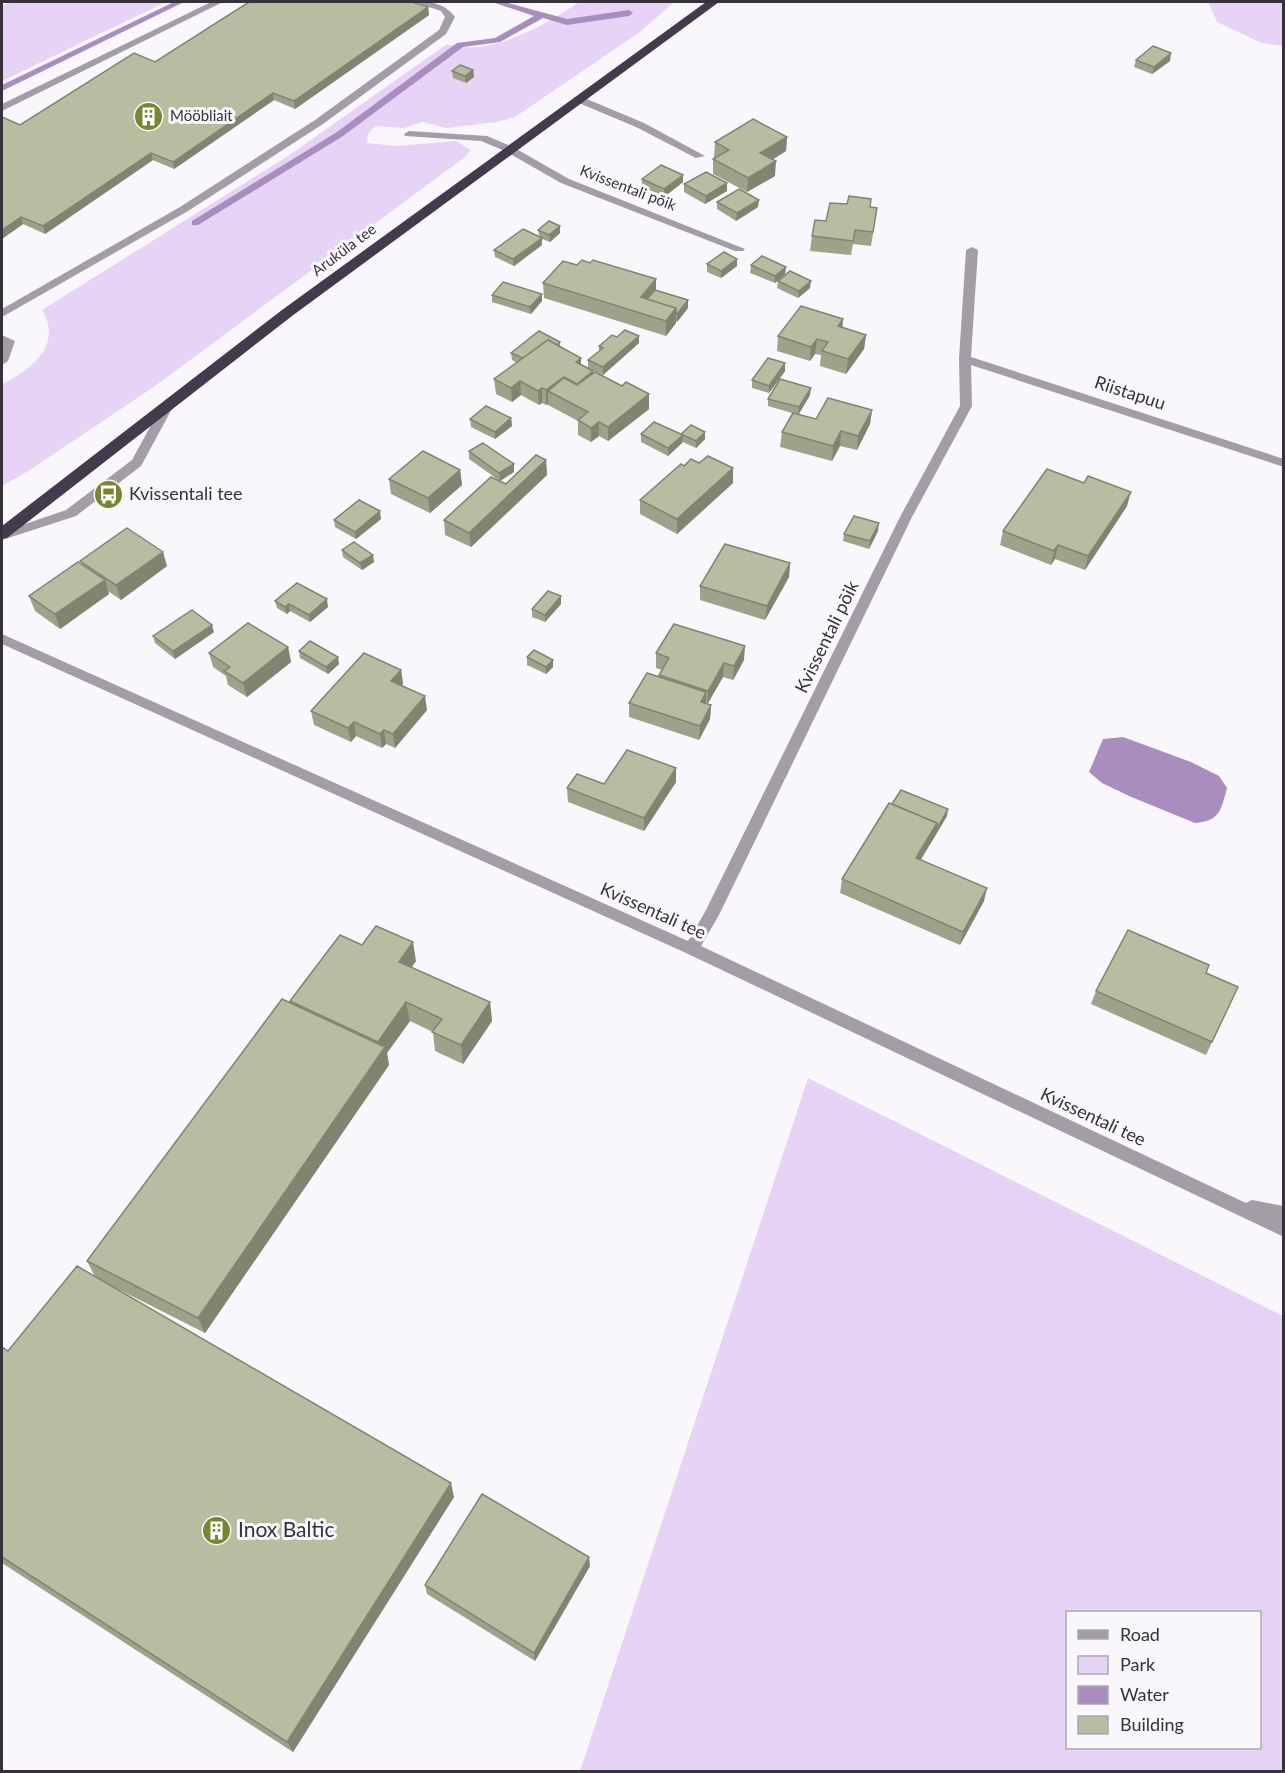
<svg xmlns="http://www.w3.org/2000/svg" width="1285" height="1773" viewBox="0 0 1285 1773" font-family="Lato,sans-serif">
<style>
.green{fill:#e7d3f6;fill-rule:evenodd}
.water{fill:#a88dbe}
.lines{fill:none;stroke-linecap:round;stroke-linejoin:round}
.stream{fill:#a88dbe;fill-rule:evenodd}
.minor{fill:#a39da7;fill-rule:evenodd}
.highway{fill:#44394d;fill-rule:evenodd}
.wall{fill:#9ea28a}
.shaded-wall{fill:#818471}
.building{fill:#b8bca1;stroke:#818471;stroke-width:1.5}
.labels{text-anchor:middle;stroke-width:6;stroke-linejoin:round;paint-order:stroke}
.far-poi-label{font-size:15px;fill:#36313b;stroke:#faf7fc;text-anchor:start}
.far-street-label{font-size:15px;fill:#36313b;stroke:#faf7fc}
.street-label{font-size:18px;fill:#36313b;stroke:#faf7fc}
.poi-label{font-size:18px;fill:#36313b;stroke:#faf7fc;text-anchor:start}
.near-poi-label{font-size:21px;fill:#36313b;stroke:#faf7fc;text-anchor:start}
</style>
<rect width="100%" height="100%" fill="#faf7fc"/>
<g class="green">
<path d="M15,2H166L2,81V5Z"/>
<path d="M579,2H674L640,32L515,117L497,122L446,128L423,122L404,128L375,126L368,134L367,143L395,146L456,141L471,150L465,157L155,386L30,470L2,486V384C32,370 63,344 42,310L288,156L447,44C488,58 546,25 579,2Z"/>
<path d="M1208,2H1283V46L1262,43L1217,22Z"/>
<path d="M808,1078L1283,1316V1771H580ZM1260,1612V1748H1068V1612Z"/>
</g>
<path class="water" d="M1123,737L1191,762L1219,776L1227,788C1221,810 1220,821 1195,823L1129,796L1102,783L1089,772L1103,739Z"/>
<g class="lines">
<g class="stream">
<path d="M174,2H184L2,91V85Z"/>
<path d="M492,2H504L567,19L629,10L633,13L629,16L567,25L543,18L500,42L463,47L343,136L198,225H192V221L337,132L457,43L495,38L534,16Z"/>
</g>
<g class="minor">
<path d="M211,2H223L2,111V104Z"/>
<path d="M419,2C434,2 445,4 455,17L446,34L323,124L188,211L2,317V309L180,207L315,120L439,30L445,17L441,11L420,4Z"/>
<path d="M574,97H582L644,123L705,156L696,158L636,127L574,101Z"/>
<path d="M409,131L487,136L513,147L569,179L745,249L743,251H735L561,183L505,151L481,141L405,136L404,134Z"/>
<path d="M972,247L978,250L971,357L1284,459V467L971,365L972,406L912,517L719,915L701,946L1246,1203L1252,1200L1284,1206V1237L686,953L2,644V634L688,941L705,912L900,517L960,406L959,359L966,250Z"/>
<path d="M2,335L15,341L8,361L2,365Z"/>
<path d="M167,403L173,407L141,466L76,516L2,540V532L66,510L132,460L161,407Z"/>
</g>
<path class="highway" d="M706,2H719L292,316L7,538L2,539V526L282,310Z"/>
</g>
<g class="wall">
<path d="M428,7L429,15L295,109L274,100L174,169L153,160L45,234L23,224L2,239L20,125Z"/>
<path d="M1136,60L1170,61L1152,74L1134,67Z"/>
<path d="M473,70L474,77L466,83L453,78L452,71Z"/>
<path d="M787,137L786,151L772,160L775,176L747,192L713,174V159L716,158L714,157L715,142Z"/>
<path d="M642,179L683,182L664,197L642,187Z"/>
<path d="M727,183V191L705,204L684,192V184Z"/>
<path d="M871,199L870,207L875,222L871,246L853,244L851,255L810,251L812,236L847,204Z"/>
<path d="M717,202L758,207L736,221L717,209Z"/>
<path d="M560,226V233L550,242L542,239V245L514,266L495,257L494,250L539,236L538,230Z"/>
<path d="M737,259V266L721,278L707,272V264Z"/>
<path d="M751,265L786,267L785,274L775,283L750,273Z"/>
<path d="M778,281L810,288L798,298L777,288Z"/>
<path d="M543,283L656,291L688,300V308L677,322L676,321V323L666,336L544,298Z"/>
<path d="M492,295L542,301L531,314L492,302Z"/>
<path d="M842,328L866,335L864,349L846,374L820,366L821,355L815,354L810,361L777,351L778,336Z"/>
<path d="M560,342V347L581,358V364L649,409L608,441L599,436L591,442L578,435V421L548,405V404L546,405L542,403L539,405L521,395L512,402L496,394L494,379L517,363L512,360L511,353Z"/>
<path d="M639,343L603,375L588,368V360L599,351V346Z"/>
<path d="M785,363V371L769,393L752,388V380Z"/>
<path d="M810,395L799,414L816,419L872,410L870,424L857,450L840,446L832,461L780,447L782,432L792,413L768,406V399Z"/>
<path d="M511,418L512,426L495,439L471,427L470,419Z"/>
<path d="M705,432V439L696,448L683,442L668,456L641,442V434H681Z"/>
<path d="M469,451L514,464V472L500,481L469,459Z"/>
<path d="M546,460L547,475L471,547L445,535L444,520Z"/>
<path d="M460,470L462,485L430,513L391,494L389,479Z"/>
<path d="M733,483L677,534L640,514V500Z"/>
<path d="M1084,483L1127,506L1085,570L1055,559L1051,565L1000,545L1003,531Z"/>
<path d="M381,519L356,539L335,527L334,520Z"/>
<path d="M878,531L869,549L843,541L844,534Z"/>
<path d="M342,550L374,562L362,570L343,557Z"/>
<path d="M80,561L167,566L121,600L108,591L109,594L60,629L35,611L29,596L82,564Z"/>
<path d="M790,563L789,577L765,620L700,600V586Z"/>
<path d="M275,601L328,607L310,622L290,611L287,614L277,608Z"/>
<path d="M561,604L545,622L532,617V609Z"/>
<path d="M214,632L175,659L155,643L153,636Z"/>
<path d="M288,647L291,662L247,697L228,685L226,676L213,667L209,653Z"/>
<path d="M299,651L339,664L328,674L300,658Z"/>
<path d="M656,653L744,660L733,680L723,677L707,704L711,705L710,719L699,740L629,717V703L659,677V675L662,670L656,668Z"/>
<path d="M527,657L553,660V667L546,674L527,665Z"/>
<path d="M401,670L403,684L402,686L427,710L395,748L386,744L382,748L356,736L351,742L314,725L311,711Z"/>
<path d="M676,768V782L644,831L568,802L567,788L604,784Z"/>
<path d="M947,816L921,859L984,901L960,945L840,893L842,879Z"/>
<path d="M362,945L416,961L412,967L490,1002L492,1021L463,1064L435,1051L433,1032L410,1021L387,1053L389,1065L205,1333L102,1281L454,1497L293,1752L2,1563V1347L8,1351L95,1277L87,1261L291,1004L290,1001Z"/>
<path d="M1206,973L1238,987L1206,1055L1091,1004L1096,991Z"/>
<path d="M590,1566L535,1661L427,1594L425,1585Z"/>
</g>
<g class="shaded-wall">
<path d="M428,7L429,15L295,109L294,101Z"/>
<path d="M1171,53L1170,61L1152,74L1154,67Z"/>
<path d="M473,70L474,77L466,83L465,76Z"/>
<path d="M273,93L274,100L174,169L173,162Z"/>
<path d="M787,137L786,151L760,167V153Z"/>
<path d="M151,153L153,160L45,234L43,226Z"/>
<path d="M776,161L775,176L747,192L748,178Z"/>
<path d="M683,175V182L664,197V189Z"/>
<path d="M727,183V191L705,204L706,196Z"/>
<path d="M759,200L758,207L736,221L737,213Z"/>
<path d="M21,217L23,224L2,239V230Z"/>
<path d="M560,226V233L550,242L549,235Z"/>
<path d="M542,238V245L514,266L513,259Z"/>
<path d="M737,259V266L721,278V271Z"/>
<path d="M786,267L785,274L775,283V276Z"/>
<path d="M656,279V294L646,305L641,297Z"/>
<path d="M811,281L810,288L798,298L799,291Z"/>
<path d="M542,294V301L531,314L530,307Z"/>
<path d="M688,300V308L677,322V314Z"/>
<path d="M676,308V323L666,336V321Z"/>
<path d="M843,319L842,334L838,326Z"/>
<path d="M866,335L864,349L846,374L848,359Z"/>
<path d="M639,336V343L603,375V367Z"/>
<path d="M817,339L815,354L810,361L811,347Z"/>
<path d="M581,358V372L576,362Z"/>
<path d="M785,363V371L769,393V386Z"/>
<path d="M593,371L594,386L577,398V384Z"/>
<path d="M564,377V391H548V404L546,405V390Z"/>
<path d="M520,381L521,395L512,402L511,388Z"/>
<path d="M542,388V403L539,405L538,391Z"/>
<path d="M811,388L810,395L798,415L799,407Z"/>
<path d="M649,394V409L608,441V427Z"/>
<path d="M872,410L870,424L857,450L858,436Z"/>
<path d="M511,418L512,426L495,439V432Z"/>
<path d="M599,422V436L591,442V428Z"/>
<path d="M841,431L840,446L832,461L833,446Z"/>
<path d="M705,432V439L696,448V441Z"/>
<path d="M683,435L682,443L668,456V448Z"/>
<path d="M546,460L547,475L471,547L469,533Z"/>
<path d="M514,464V472L500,481L499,473Z"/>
<path d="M733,468V483L677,534V519Z"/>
<path d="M460,470L462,485L430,513L428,498Z"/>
<path d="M1131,492L1127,506L1085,570L1088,556Z"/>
<path d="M380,511L381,519L356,539L355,532Z"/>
<path d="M879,523L878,531L869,549L870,541Z"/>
<path d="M1058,545L1055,559L1051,565L1054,551Z"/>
<path d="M163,552L167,566L121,600L116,585Z"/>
<path d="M373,555L374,562L362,570L360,563Z"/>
<path d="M790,563L789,577L765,620L767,606Z"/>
<path d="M105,580L109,594L60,629L55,614Z"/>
<path d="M561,596V604L545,622V615Z"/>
<path d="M327,599L328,607L310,622L309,615Z"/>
<path d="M289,604L290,611L287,614L285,607Z"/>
<path d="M212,625L214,632L175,659L173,651Z"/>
<path d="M745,646L744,660L733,680L734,666Z"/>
<path d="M288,647L291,662L247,697L243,683Z"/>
<path d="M338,657L339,664L328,674L326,667Z"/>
<path d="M553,660V667L546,674V667Z"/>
<path d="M724,663L723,677L707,705L708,691Z"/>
<path d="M401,670L403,684L393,695L391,681Z"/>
<path d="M706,692V707L701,702Z"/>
<path d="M425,696L427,710L395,748L393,734Z"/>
<path d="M711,705L710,719L699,740L700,726Z"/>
<path d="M354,722L356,736L351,742L348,728Z"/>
<path d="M384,730L386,744L382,748L380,734Z"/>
<path d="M676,768V782L644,831V818Z"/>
<path d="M948,809L947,816L914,871L916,858L937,823Z"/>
<path d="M987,888L984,901L960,945L963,932Z"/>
<path d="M413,942L416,961L402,980L399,962Z"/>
<path d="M406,1002L410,1021L387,1053L389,1065L205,1333L198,1318L380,1054L378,1042Z"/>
<path d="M490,1002L492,1021L463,1064L461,1045Z"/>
<path d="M451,1483L454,1497L293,1752L287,1742Z"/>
<path d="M589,1557L590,1566L535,1661L534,1653Z"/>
</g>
<g class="building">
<path d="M249,2H412L428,7L294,101L273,93L173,162L151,153L43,226L21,217L2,230V117L20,125L134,53L155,62Z"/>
<path d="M1153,46L1171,53L1154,67L1136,60Z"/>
<path d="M460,65L473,70L465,76L452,71Z"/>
<path d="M753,119L787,137L760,153L776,161L748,178L713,159L729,150L715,142Z"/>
<path d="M661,165L683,175L664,189L642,179Z"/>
<path d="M706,172L727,183L706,196L684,184Z"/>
<path d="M739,189L759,200L737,213L717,202Z"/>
<path d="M849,196L871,199L870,207L877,208L873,232L855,230L853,241L812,236L815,220L826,221L830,203L847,204Z"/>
<path d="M549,221L560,226L549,235L538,230Z"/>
<path d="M523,229L542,238L513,259L494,250Z"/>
<path d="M724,252L737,259L721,271L707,264Z"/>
<path d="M762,256L786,267L775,276L751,265Z"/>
<path d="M582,260L590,263L593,260L656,279L641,297L676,308L666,321L543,283L563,261L577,265Z"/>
<path d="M790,271L811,281L799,291L778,281Z"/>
<path d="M503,282L542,294L530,307L492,295Z"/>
<path d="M655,290L688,300L677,314H676V308L647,299Z"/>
<path d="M801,306L843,319L838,326L866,335L848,359L822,351L828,342L817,339L811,347L778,336Z"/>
<path d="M625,330L639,336L603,367L588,360L603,348L599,346L612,335L617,337Z"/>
<path d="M539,331L560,342L557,345L548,340L523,358L511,353Z"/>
<path d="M548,340L581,358L576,362L593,371L577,384L564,377L546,390L542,388L538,391L520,381L511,388L494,379Z"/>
<path d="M768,358L785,363L769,386L752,380Z"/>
<path d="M595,372L622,386L626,382L649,394L608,427L599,422L591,428L578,420L588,412L548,391L564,378L577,385Z"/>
<path d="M780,379L811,388L799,407L768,399Z"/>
<path d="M828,398L872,410L858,436L841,431L833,446L782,432L793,413L816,419Z"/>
<path d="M486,406L511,418L495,432L470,419Z"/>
<path d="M654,422L683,435L668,448L641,434Z"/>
<path d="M691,425L705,432L696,441L681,434Z"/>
<path d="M483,443L514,464L499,473L469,451Z"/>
<path d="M423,451L460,470L428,498L389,479Z"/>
<path d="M536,455L546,460L469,533L444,520L491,477L506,484Z"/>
<path d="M708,456L733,468L677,519L640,500L681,464L684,466L691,459L699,463Z"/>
<path d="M1047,469L1084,483L1088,476L1131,492L1088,556L1058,545L1054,551L1003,531Z"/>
<path d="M359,500L380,511L355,532L334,520Z"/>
<path d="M854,516L879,523L870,541L844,534Z"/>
<path d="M127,528L163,552L116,585L80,561Z"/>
<path d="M354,542L373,555L360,563L342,550Z"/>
<path d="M725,544L790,563L767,606L700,586Z"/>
<path d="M78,562L105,580L55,614L29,596Z"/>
<path d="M297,583L327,599L309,615L289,604L285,607L275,601Z"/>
<path d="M548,591L561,596L545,615L532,609Z"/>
<path d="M192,610L212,625L173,651L153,636Z"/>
<path d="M248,623L288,647L243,683L224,671L230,667L209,653Z"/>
<path d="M674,624L745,646L734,666L724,663L708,691L659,675L669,658L656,653Z"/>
<path d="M310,641L338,657L326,667L299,651Z"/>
<path d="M534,650L553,660L546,667L527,657Z"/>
<path d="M364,653L401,670L391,681L425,696L393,734L384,730L380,734L354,722L348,728L311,711Z"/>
<path d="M647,673L706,692L701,702L711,705L700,726L629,703Z"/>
<path d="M627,750L676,768L644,818L567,788L577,774L604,784Z"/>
<path d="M901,790L948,809L936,830L937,823L892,804Z"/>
<path d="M889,803L937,823L916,858L987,888L963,932L842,879Z"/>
<path d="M376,926L413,942L399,962L490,1002L461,1045L432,1032L442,1019L406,1002L378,1042L290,1001L340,935L362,945Z"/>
<path d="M1128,930L1209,965L1206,973L1238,987L1212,1042L1096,991Z"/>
<path d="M282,999L385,1047L198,1318L87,1261Z"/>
<path d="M77,1266L451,1483L287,1742L2,1557V1347L8,1351Z"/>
<path d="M482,1494L589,1557L534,1653L425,1585Z"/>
</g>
<defs>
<symbol id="building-disc" viewBox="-11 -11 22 22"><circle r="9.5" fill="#7b8531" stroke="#faf7fc"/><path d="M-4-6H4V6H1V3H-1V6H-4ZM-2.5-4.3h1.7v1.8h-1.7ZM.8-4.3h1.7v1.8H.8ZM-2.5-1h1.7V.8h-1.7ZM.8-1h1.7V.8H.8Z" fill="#fff"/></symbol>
<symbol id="bus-disc" viewBox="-11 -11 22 22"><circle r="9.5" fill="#7b8531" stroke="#faf7fc"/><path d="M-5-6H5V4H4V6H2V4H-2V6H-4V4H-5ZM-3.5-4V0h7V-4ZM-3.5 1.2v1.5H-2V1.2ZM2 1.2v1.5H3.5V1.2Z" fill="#fff"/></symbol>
</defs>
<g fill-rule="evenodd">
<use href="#building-disc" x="132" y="100" width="33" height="33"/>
<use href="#bus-disc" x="92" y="478" width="33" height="33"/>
<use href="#building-disc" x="200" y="1514" width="33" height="33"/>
</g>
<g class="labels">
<g class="far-poi-label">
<text x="170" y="121">Mööbliait</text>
</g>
<g class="far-street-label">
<text transform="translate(628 188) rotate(21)" y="5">Kvissentali põik</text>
<text transform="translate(344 250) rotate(-37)" y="5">Aruküla tee</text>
</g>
<g class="street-label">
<text transform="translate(1130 393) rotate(18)" y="6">Riistapuu</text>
<text transform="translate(827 637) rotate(-64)" y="6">Kvissentali põik</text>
<text transform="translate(653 911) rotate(24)" y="6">Kvissentali tee</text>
<text transform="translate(1093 1117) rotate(25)" y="6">Kvissentali tee</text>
</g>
<g class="poi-label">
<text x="129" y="500">Kvissentali tee</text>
</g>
<g class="near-poi-label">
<text x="238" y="1537">Inox Baltic</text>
</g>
</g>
<rect width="1285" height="1773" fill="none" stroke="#36313b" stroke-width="6"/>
<rect x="1066" y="1611" width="195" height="138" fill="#faf7fc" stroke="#aca8af" stroke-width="1.5"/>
<rect x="1078" y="1630" width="30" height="9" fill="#a39da7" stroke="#aca8af" stroke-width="1.5"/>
<text x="1120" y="1641" font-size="18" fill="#36313b">Road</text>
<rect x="1078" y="1656" width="30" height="18" fill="#e7d3f6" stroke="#aca8af" stroke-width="1.5"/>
<text x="1120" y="1671" font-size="18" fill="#36313b">Park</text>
<rect x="1078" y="1686" width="30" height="18" fill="#a88dbe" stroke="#aca8af" stroke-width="1.5"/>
<text x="1120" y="1701" font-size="18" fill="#36313b">Water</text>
<rect x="1078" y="1716" width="30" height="18" fill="#b8bca1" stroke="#aca8af" stroke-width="1.5"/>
<text x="1120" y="1731" font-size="18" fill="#36313b">Building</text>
</svg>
